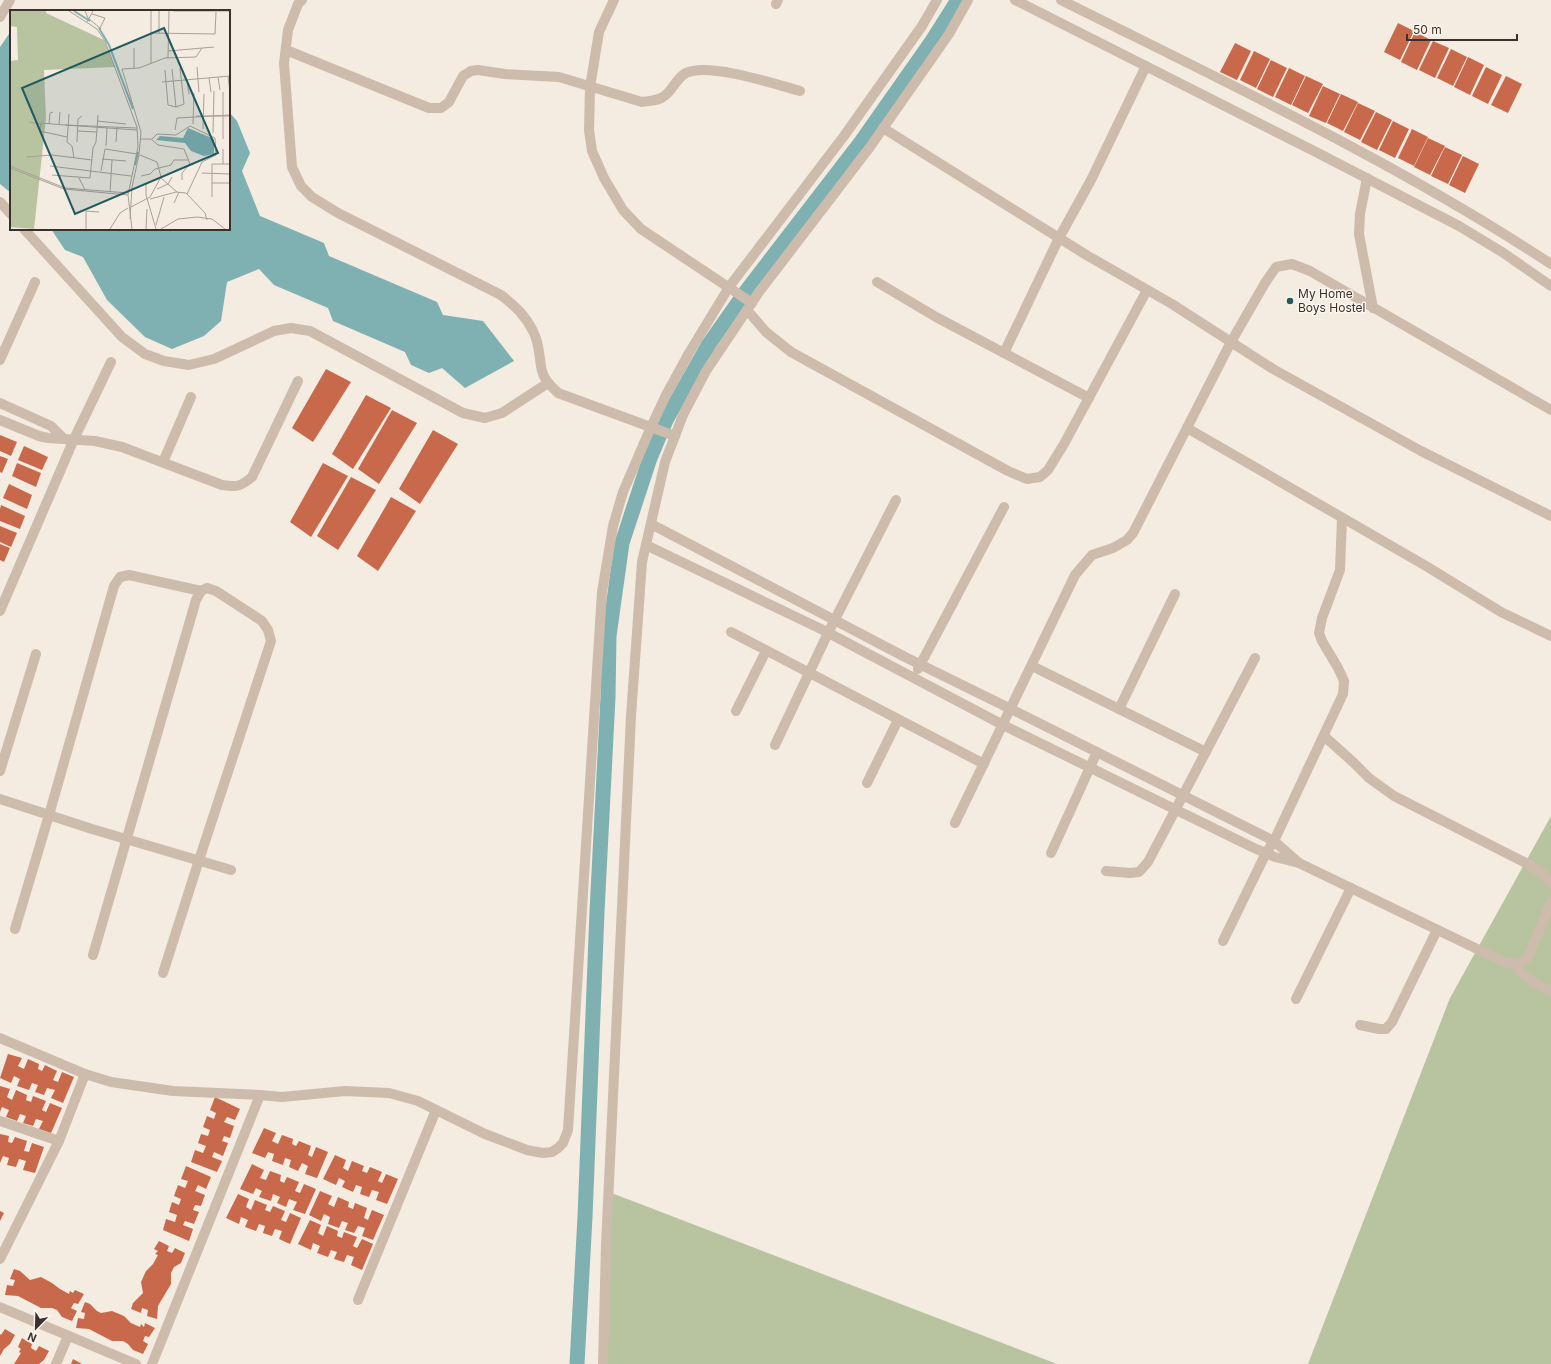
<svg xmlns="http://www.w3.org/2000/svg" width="1551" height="1364" viewBox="0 0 1551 1364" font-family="Inter,sans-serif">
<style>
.green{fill:#b8c4a0}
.water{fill:#7fb0b2}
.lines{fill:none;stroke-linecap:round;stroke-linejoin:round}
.canal{stroke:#7fb0b2;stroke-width:15}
.building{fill:#c8694b}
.minor{stroke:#cdbbac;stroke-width:10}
.poi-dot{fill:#1f5a5e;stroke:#fbf5ee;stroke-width:1.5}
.labels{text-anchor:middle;stroke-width:3;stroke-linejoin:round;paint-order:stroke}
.poi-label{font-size:12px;fill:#3b302b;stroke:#fbf5ee;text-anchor:start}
.inset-river{fill:none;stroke:#7fb0b2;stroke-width:2}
.inset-road{fill:none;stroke:#aaa098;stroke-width:1}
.view{fill:#1f5a5e;fill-opacity:0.15;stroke:#1f5a5e;stroke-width:2}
.inset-edge{fill:none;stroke:#3b302b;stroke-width:2}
</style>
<rect width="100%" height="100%" fill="#f4ebe1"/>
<g class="green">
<path d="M1551,816V1364H1308L1450,998Z"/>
<path d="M609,1192L1057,1364H605Z"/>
</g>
<g class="water">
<path d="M11,31V193L0,184V47Z"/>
<path d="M229,112L237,121L250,153L242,171L260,216L324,243L329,256L437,302L443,315L483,321L514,361L465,388L442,368L429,373L411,365L405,352L333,321L328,308L274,285L259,269L227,282L221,321L204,336L172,349L145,337L107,300L83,257L65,250L51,229H229Z"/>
</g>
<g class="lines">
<path class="canal" d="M577,1364L585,1217L597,912L608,697L609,636L622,543L650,458L666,420L709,344L747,290L861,142L932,41L958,0"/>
</g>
<g class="building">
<path d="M1398,23L1414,31L1400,60L1384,52Z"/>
<path d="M1415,32L1431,40L1417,70L1401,62Z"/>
<path d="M1433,41L1449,48L1435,78L1419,70Z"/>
<path d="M1235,43L1251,51L1237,80L1220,72Z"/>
<path d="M1451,49L1467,57L1453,86L1437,78Z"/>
<path d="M1254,51L1270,59L1256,88L1240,80Z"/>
<path d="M1468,57L1484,65L1470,95L1454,87Z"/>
<path d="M1271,60L1287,68L1273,97L1257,89Z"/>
<path d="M1486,67L1502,75L1488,104L1472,96Z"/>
<path d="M1289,68L1305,76L1291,105L1275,97Z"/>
<path d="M1306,76L1323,84L1308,113L1292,105Z"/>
<path d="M1506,76L1522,84L1508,113L1491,105Z"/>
<path d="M1323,86L1340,94L1326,123L1309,116Z"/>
<path d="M1341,94L1358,102L1343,131L1327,123Z"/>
<path d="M1358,103L1375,111L1360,140L1344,132Z"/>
<path d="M1376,112L1392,120L1377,150L1361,142Z"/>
<path d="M1393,121L1409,129L1395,158L1379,150Z"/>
<path d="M1412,129L1428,137L1414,166L1398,158Z"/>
<path d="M1428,138L1445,146L1430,175L1414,167Z"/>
<path d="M1445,147L1462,155L1448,184L1431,176Z"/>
<path d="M1463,156L1479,164L1465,193L1449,185Z"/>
<path d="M326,369L351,382L313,442L292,428Z"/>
<path d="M366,395L391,408L353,469L332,454Z"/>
<path d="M392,410L417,423L379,484L358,469Z"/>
<path d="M433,430L458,444L420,504L399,489Z"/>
<path d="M0,435L17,442L11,456L0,451Z"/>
<path d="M24,446L48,457L42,470L18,460Z"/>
<path d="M0,456L8,459L2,473L0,472Z"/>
<path d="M17,463L41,473L36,487L12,476Z"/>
<path d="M323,463L348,476L311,537L290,522Z"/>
<path d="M351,477L376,490L338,550L317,536Z"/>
<path d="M9,484L32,495L27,509L3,498Z"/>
<path d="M391,497L416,511L378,571L357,556Z"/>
<path d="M1,505L25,516L20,529L0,521V509Z"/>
<path d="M0,526L17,533L11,547L0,542Z"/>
<path d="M0,544L10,548L4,562L0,560Z"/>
<path d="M8,1054L22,1058L18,1066L24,1069L28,1059L39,1064L38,1069L42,1071L45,1065L57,1071L53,1080L58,1082L62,1072L74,1077L63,1103L51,1098L55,1090L47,1088L44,1095L35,1092L38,1085L32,1083L29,1090L17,1086L20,1079L14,1076L11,1083L0,1078Z"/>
<path d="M0,1086L10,1089L7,1097L12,1100L16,1090L27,1095L26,1100L31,1102L33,1096L46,1101L42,1110L46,1112L50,1103L62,1108L51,1133L39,1129L43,1121L36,1119L33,1126L23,1123L26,1116L20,1114L17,1121L6,1117L9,1110L2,1107L0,1112Z"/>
<path d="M215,1097L240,1109L235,1120L227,1117L224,1122L234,1126L230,1138L224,1136L222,1141L228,1143L223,1156L214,1152L212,1157L222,1161L217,1172L191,1162L195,1150L203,1153L206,1146L198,1143L201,1134L208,1136L210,1130L203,1127L207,1116L214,1119L216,1113L210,1110Z"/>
<path d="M264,1128L276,1133L272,1141L278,1144L282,1135L293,1139L292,1144L296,1146L299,1141L311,1146L308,1155L312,1157L316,1147L328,1152L317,1178L305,1174L308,1166L302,1163L298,1171L289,1167L291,1160L285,1158L283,1165L272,1161L274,1154L268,1152L265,1158L252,1153Z"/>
<path d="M0,1134L9,1136L8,1142L12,1143L15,1137L27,1141L24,1151L29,1152L32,1143L44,1147L35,1173L23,1170L26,1161L19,1159L16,1167L7,1165L9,1158L3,1156L0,1163Z"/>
<path d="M335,1155L346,1160L343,1168L348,1171L352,1161L364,1166L362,1171L367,1173L370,1167L382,1172L378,1181L382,1183L386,1174L398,1179L387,1204L376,1200L379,1192L372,1190L369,1197L360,1194L362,1187L356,1185L353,1192L342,1187L345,1181L339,1178L336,1185L323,1179Z"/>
<path d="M252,1164L264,1170L260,1178L266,1180L270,1171L281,1175L280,1181L284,1183L287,1177L299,1182L295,1191L300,1193L304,1184L316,1189L305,1214L293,1210L297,1202L289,1199L286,1207L277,1203L280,1197L273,1194L271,1201L259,1197L262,1191L256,1188L253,1194L240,1189Z"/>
<path d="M186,1166L211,1177L206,1189L198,1185L195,1191L205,1195L201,1206L195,1205L193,1210L199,1212L194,1224L185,1221L183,1225L193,1229L189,1241L163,1230L166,1219L175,1222L177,1215L169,1212L172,1202L179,1205L181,1199L174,1196L178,1185L185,1188L188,1181L181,1179Z"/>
<path d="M320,1191L332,1196L328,1204L334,1207L338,1197L349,1202L348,1207L353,1209L355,1203L367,1208L364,1218L368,1220L372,1210L384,1215L373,1240L362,1236L365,1228L358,1226L354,1233L345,1230L348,1223L342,1221L339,1228L328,1224L330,1217L324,1214L321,1221L309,1215Z"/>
<path d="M238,1194L249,1199L246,1207L251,1210L255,1200L267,1205L265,1210L270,1212L273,1206L285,1211L281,1220L286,1222L290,1213L301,1218L290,1244L279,1239L282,1231L275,1229L272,1236L263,1233L265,1226L259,1224L256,1231L245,1227L248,1220L241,1217L239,1224L226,1218Z"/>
<path d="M0,1211L4,1213L0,1221Z"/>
<path d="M310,1220L321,1225L318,1233L323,1236L327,1226L338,1231L337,1236L342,1238L344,1232L357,1237L353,1246L357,1248L362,1239L373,1244L362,1270L351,1265L354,1257L347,1255L344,1262L334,1259L337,1252L331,1250L328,1257L317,1253L320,1246L313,1243L311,1250L298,1244Z"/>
<path d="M159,1241L169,1246L167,1251L172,1253L175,1248L185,1253L181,1263L174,1267L171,1273V1284L158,1306L157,1319L147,1316L148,1310L142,1308L141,1313L131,1309L133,1303L143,1293L141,1282L146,1271L153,1264L158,1255L155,1254L158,1251L154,1249Z"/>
<path d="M14,1269L20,1271L30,1280L41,1277L52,1283L60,1289L69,1294L70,1291L73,1293L75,1290L84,1294L78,1304L74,1303L71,1308L77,1311L72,1321L62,1317L57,1310L52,1308H41L18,1296L5,1295L7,1285L13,1286L15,1280L10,1279Z"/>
<path d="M85,1302L90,1304L97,1311L101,1313L112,1311L124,1316L131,1323L140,1327L141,1324L144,1327L145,1323L155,1328L149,1337L145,1336L143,1341L148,1344L143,1354L133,1350L128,1344L123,1341H112L89,1329L76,1328L78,1318L84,1319L85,1313L81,1312Z"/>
<path d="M5,1329L15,1335L10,1344L4,1349L0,1356V1334L1,1335Z"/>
<path d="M22,1338L32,1344L31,1348L36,1351L39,1346L49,1351L44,1360L39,1364H14L21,1353L19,1352L21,1349L18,1347Z"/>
<path d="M73,1359L82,1364H71Z"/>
</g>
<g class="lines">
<g class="minor">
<path d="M302,0L298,4L288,30L284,63L292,167L301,186L312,197L338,213L501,295C515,306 525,315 533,331C540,344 539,358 542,371C544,380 551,386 558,393L675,436"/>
<path d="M614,0L599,32L590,87L589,130L592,151L604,178L623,210L641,229L752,303"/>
<path d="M1015,0L1314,151L1459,226L1502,252L1551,286"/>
<path d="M1061,0C1227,83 1396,162 1551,264"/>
<path d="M776,4L778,0"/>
<path d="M0,17L10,0"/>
<path d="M286,50L429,108H441L449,102L463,76L471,71L478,70L505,74L559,77L642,102C648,101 657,101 663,97C672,92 676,78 686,73C708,62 775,84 800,91"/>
<path d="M883,128L1088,256L1172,304L1273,369L1421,451L1551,516"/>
<path d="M1367,178L1360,214L1359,234L1373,308"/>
<path d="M0,202L11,214"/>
<path d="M24,229L122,337L145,354L164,361L189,365L214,359L274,331L291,328L310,331L463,413L485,418L502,413L548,383"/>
<path d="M877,282L936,317L1089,398"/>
<path d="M747,310L766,332L791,352L1008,471L1027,479L1040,477L1048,470L1064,444L1147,290"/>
<path d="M1004,353L1059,238L1091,180L1146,66"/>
<path d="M0,360L35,282"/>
<path d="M0,403L51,426L63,438"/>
<path d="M0,420L39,436L48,438L95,441L122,447L222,485C237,487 240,487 252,477L298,381"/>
<path d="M1187,428L1426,566L1501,612L1551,636"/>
<path d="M163,462L191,397"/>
<path d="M646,545L821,629L1003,725L1254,848L1275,857L1299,863L1274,841L1011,709L905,657L651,524"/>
<path d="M0,611L74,439L111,362"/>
<path d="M731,632L984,764"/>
<path d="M1032,666L1206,752"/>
<path d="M918,669L1004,507"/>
<path d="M1119,709L1175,594"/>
<path d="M736,711L766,651"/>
<path d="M1324,736L1353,762L1369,778L1394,796L1528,864L1542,873L1551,883"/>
<path d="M775,745L828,633L896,500"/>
<path d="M0,771L36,654"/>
<path d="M867,783L898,720"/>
<path d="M0,799L92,829L231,870"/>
<path d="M955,823L1075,575L1092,555L1113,548L1127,540L1133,533L1231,342L1265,283L1276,267L1292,264L1310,271L1551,410"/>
<path d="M1051,853L1097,752"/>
<path d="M1299,863L1502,961C1512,965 1517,965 1527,959L1551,903"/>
<path d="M1106,871L1130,873L1139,872L1148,862L1255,658"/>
<path d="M15,929L49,815L114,586L120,577L129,575L201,591"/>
<path d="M1223,941L1266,853L1274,841L1343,694L1344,681L1338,668L1322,641L1319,633L1322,618L1340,570L1342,518"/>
<path d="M93,955L196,600L201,591L207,588L216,591L262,621L268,630L271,641L199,860L163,973"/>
<path d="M1519,964V970L1533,982L1551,991"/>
<path d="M1296,999L1351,888"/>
<path d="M1360,1025L1379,1029H1386L1392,1022L1437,930"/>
<path d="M0,1038L85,1074L111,1082L173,1091L260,1095L282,1097L345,1091L389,1093L418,1101L485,1134L527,1150L543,1153L552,1152L558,1148L563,1143L568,1130L602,592L613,526L623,492L651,427L665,397L689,353L729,287L844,136L922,26L937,0"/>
<path d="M0,1121L59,1141"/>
<path d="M0,1259L59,1141L85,1074"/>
<path d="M358,1300L436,1110"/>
<path d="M0,1307L136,1364"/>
<path d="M56,1364L68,1336"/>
<path d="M152,1364L260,1095"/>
<path d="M603,1364L606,1245L631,716L642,562L665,462L683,415L706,371L759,292L870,147L949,34L968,0"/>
</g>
</g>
<circle class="poi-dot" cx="1290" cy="301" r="4"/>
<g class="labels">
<g class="poi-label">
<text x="1298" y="298">My Home<tspan x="1298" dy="14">Boys Hostel</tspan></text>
</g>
</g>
<g transform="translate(10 10)">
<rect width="220" height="220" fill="#f4ebe1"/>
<path d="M0,1H36V3L94,30L105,57L34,60L36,108L24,219L0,217V51L8,50L7,17L0,16Z" fill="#b8c4a0"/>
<path d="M178,118L204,129V144L194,146L181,141L175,133L146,130L150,126L173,128Z" fill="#7fb0b2"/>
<path class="inset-river" d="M64,1L80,11M89,18L99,35L123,99M125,155L128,142"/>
<path class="inset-road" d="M59,1L87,19L95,31L127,117L128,137L118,185L122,219M75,1L78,8L91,19M141,1V53M163,1H220M82,4L95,8L90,18M77,12L83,1M140,23L205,24L206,2M149,23V1M124,38V58M158,41L204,37M158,48L159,1M187,57L189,82M155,60L158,95L166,97L162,59M218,66L220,82M208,67L210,80M199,68L201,82M177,70L179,84M152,72L220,66M213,82V129M166,97L174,94L170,58M59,104L57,132L62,136L64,148M186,106H220M87,111L116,114M19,112L31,114M39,114L40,103L43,102M49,114L50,102M183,114L184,83M55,115L31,113L30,121L57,127M127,118L55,115L127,120M193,119L194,84M165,120L167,108L220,105M67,121L87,122M203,123L204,81M130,129H141L148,135L174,139L180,154L172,163V170M142,129L147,124L166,125L180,116L205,128L206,145L192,152L177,184M67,132L68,109L72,106M106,132L107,117M96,136L97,118M16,147L42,145L82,150M92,149L116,151M213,154V139M0,156L55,178L118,183M40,156L121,166M0,158L54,179L118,185M91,161L95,139L127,144M192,163L220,164M42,165L80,168L83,138L86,132L88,105M131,166L140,164L145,159L161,155L164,150H179M69,168L75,180M151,168L167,182M136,173V185L146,219M202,173H220M147,179L158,174L162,167M100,182L102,150M202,187V154H220M140,189L166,182L176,183L195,203L197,210M164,193L169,182M121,197L140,187L151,167L147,152L130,145M120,209L122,177L129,145L131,122L112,59L129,58L155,48L186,47L192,38M146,215L154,187M76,219V201L89,202M100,219L110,203L118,198M136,219L137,199M151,219L168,209L187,207L202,209L215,219"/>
<path class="view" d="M154,18L208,143L65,204L12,78Z"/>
<rect width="220" height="220" class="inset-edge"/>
</g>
<g transform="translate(36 1328) rotate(203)" stroke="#fbf5ee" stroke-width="3" paint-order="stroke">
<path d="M0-3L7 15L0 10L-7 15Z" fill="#3b302b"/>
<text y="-6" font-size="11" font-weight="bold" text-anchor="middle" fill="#3b302b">N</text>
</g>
<path d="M1407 34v6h110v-6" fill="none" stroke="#3b302b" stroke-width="2"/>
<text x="1413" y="34" font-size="12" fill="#3b302b" stroke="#fbf5ee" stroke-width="3" paint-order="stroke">50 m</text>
</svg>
